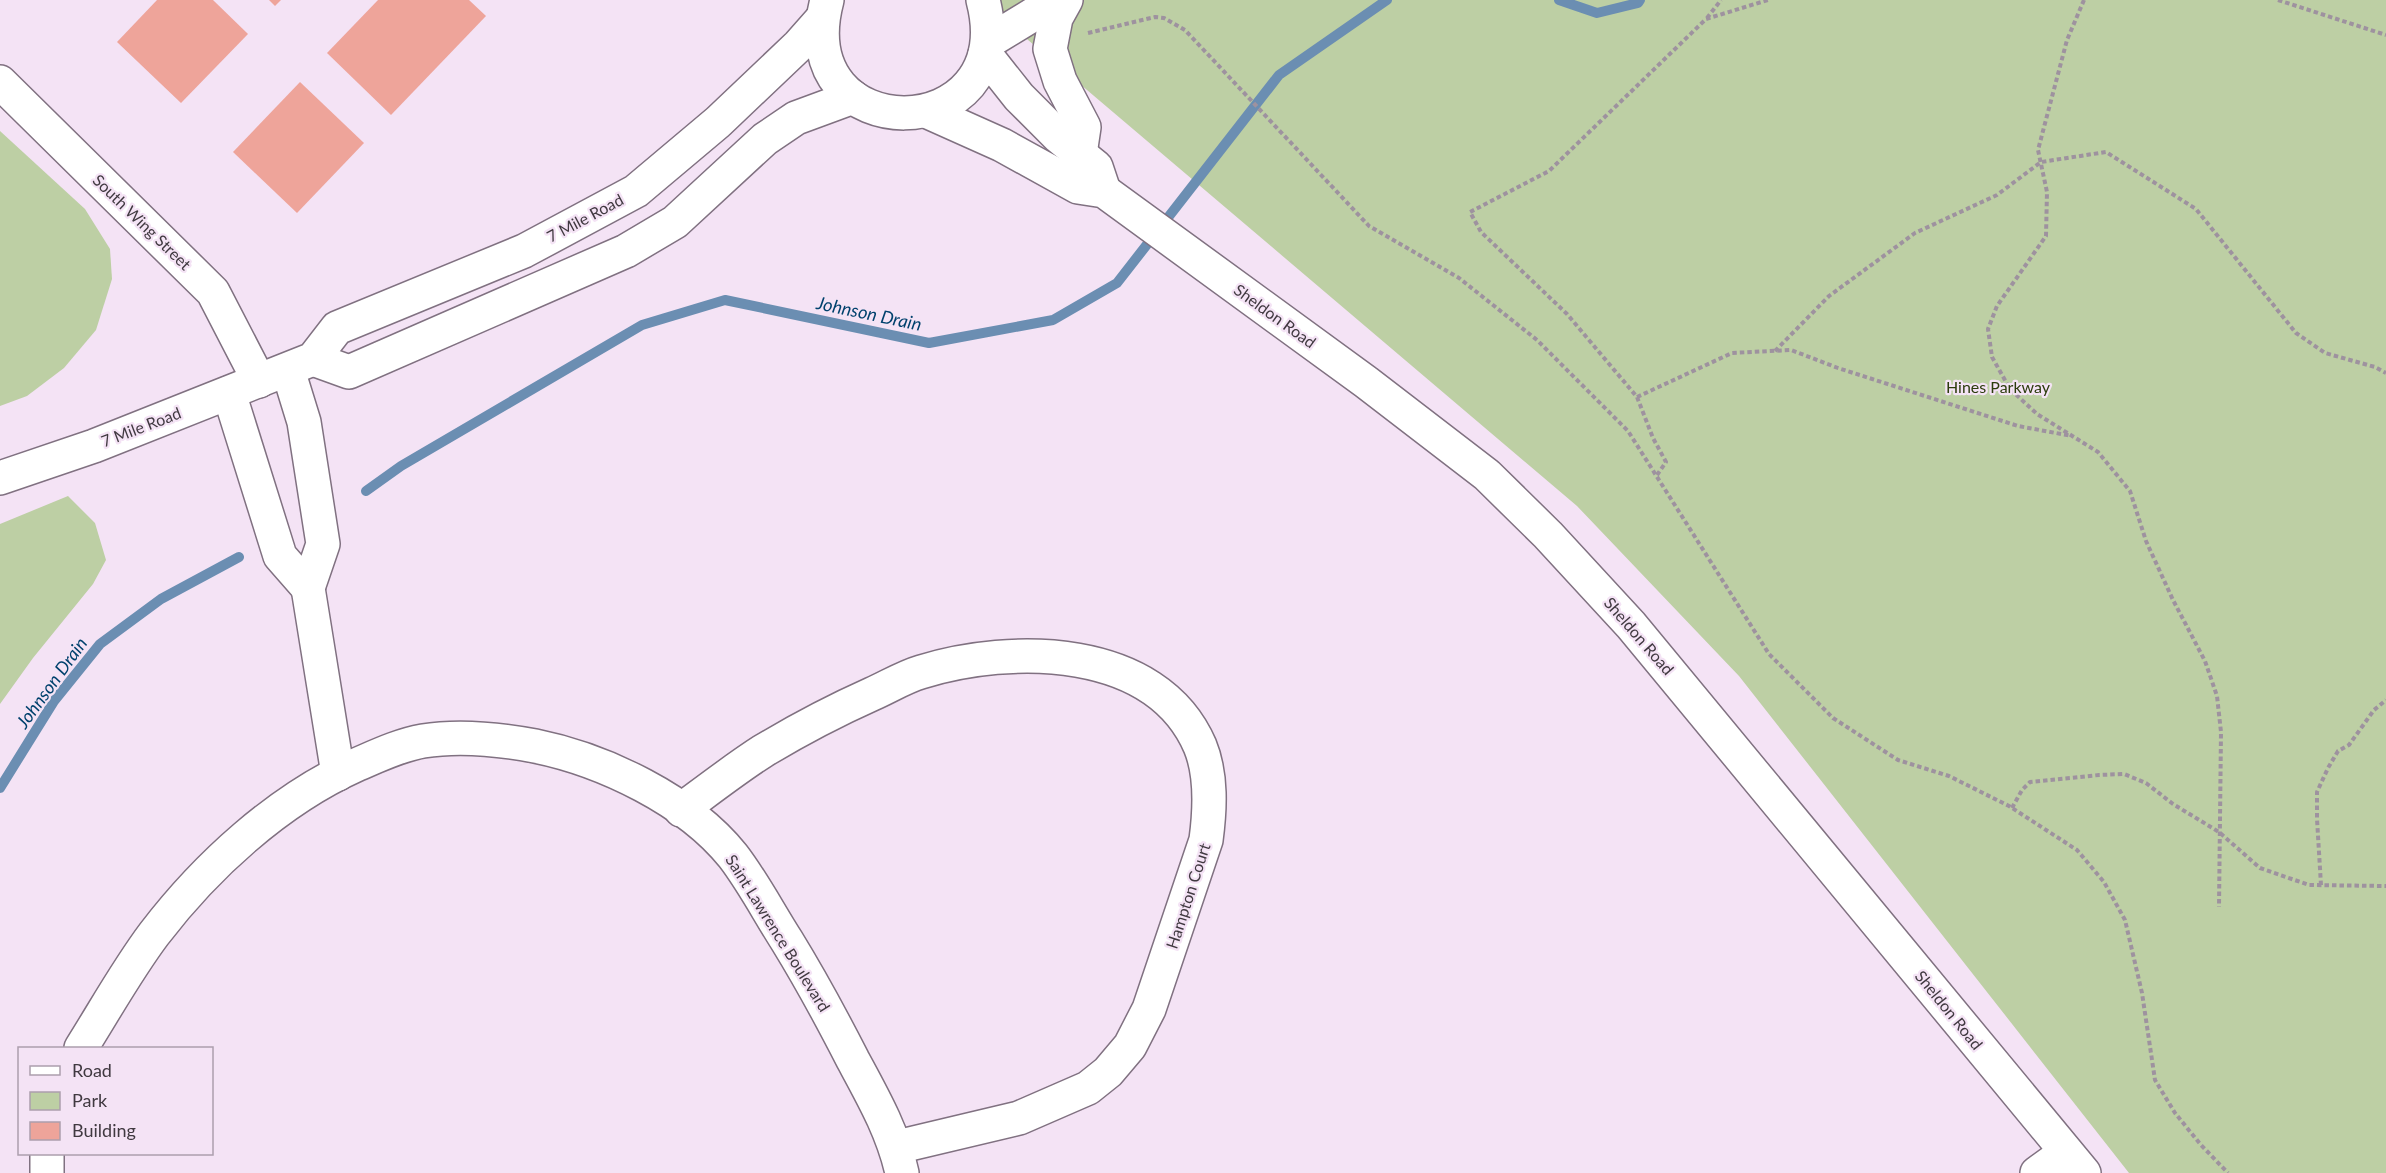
<svg xmlns="http://www.w3.org/2000/svg" width="2386" height="1173" viewBox="0 0 2386 1173" font-family="Lato,sans-serif">
<style>
.green{fill:#bdcfa4}
.lines{fill:none;stroke-linecap:round;stroke-linejoin:round}
.stream{stroke:#6b8eb2;stroke-width:10}
.building{fill:#eea49a}
.minor-casing{stroke:#807181;stroke-width:36}
.major-casing{stroke:#807181;stroke-width:36}
.path{stroke:#9e929f;stroke-width:4;stroke-dasharray:4.5 3;stroke-linecap:butt}
.minor{stroke:#fff;stroke-width:33}
.major{stroke:#fff;stroke-width:33}
.labels{text-anchor:middle;stroke-width:4.5;stroke-linejoin:round;paint-order:stroke}
.street-label{font-size:16px;fill:#403940;stroke:#f4e3f5}
.park-label{font-size:16px;fill:#2c3c0d;stroke:#f4e3f5}
.water-label{font-size:18px;font-style:italic;fill:#00416d;stroke:#f4e3f5}
</style>
<rect width="100%" height="100%" fill="#f4e3f5"/>
<g class="green">
<path d="M981,0H2386V1173H2129L1739,676L1577,506Z"/>
<path d="M0,131L85,209L110,249L112,279L96,330L64,368L27,396L0,406Z"/>
<path d="M68,496L95,523L106,560L93,584L33,658L0,704V524Z"/>
</g>
<g class="lines">
<g class="stream">
<path d="M1559,0L1597,13L1638,3L1640,0"/>
<path d="M366,491L401,466L642,325L725,300L929,343L1053,320L1117,283L1279,75L1387,0"/>
<path d="M0,788L54,701L100,644L161,599L239,557"/>
</g>
</g>
<g class="building">
<path d="M157,0H213L248,34L181,103L117,42Z"/>
<path d="M269,0H281L275,6Z"/>
<path d="M378,0H469L486,16L391,115L327,53Z"/>
<path d="M300,82L364,143L297,213L233,152Z"/>
</g>
<g class="lines">
<defs>
<g id="minor">
<path d="M988,42L1057,0"/>
<path d="M0,82L213,292L259,381"/>
<path d="M313,359L349,372L626,251L675,222L765,139L796,118L853,97"/>
<path d="M229,393L280,556L308,588L323,544L304,422L288,370"/>
<path d="M0,478L94,446L313,359L337,328L524,251L636,191L718,122L799,45L822,19"/>
<path d="M308,588L338,774"/>
<path d="M681,810C708,790 735,769 763,751C798,730 834,711 872,694C888,687 904,677 921,672C1011,644 1156,644 1200,746C1212,775 1210,810 1206,840L1149,1009L1130,1046L1108,1072L1088,1088L1019,1118L897,1147"/>
<path d="M81,1048C105,1010 127,970 154,934C206,866 278,800 356,765C377,756 400,745 423,741C460,735 498,739 535,746C604,760 688,800 733,856C753,882 769,913 787,941C811,980 832,1019 853,1060C873,1097 893,1132 902,1173"/>
<path d="M47,1173V1154"/>
<path d="M2037,1173L2066,1152"/>
</g>
<g id="major">
<path d="M827,0C787,152 1022,149 983,0"/>
<path d="M1066,0L1056,18L1050,49L1060,81L1084,127L1080,154"/>
<path d="M985,54L1019,97L1059,137L1096,167L1104,191"/>
<path d="M926,111L1002,145L1078,187L1104,191L1366,382L1487,475L1548,535L1631,625L2084,1173"/>
</g>
</defs>
<use href="#minor" class="minor-casing"/>
<use href="#major" class="major-casing"/>
<g class="path">
<path d="M2084,0L2067,40L2038,150L2047,192L2046,236L1997,306L1988,329L1992,357L2010,389L2037,414L2098,452L2130,491L2146,541L2173,600L2205,661L2217,696L2221,732L2219,907"/>
<path d="M2278,0L2386,35"/>
<path d="M1707,18L1721,0"/>
<path d="M1088,33L1155,17L1164,18L1185,30L1369,226L1459,278L1537,340L1628,431L1769,654L1833,718L1898,760L1949,776L2009,806L2077,850L2104,882L2125,920L2142,993L2155,1080L2175,1113L2201,1145L2228,1173"/>
<path d="M1775,351L1829,296L1915,233L1997,195L2041,162L2106,152L2196,209L2296,333L2325,353L2375,367L2386,373"/>
<path d="M1637,397L1732,353L1791,350L1838,368L2018,426L2072,436"/>
<path d="M1657,475L1666,462L1653,438L1637,397L1567,314L1481,232L1470,212L1549,171L1706,19L1768,0"/>
<path d="M2012,808L2022,790L2030,782L2099,775L2124,774L2146,783L2173,804L2219,832L2260,868L2309,885L2386,886"/>
<path d="M2321,885L2317,819V792L2328,768L2338,751L2349,745L2374,710L2386,700"/>
</g>
<use href="#minor" class="minor"/>
<use href="#major" class="major"/>
</g>
<g class="labels">
<g class="street-label">
<text transform="translate(585 218) rotate(-28)" y="6">7 Mile Road</text>
<text transform="translate(142 222) rotate(44)" y="6">South Wing Street</text>
<text transform="translate(1275 316) rotate(36)" y="6">Sheldon Road</text>
<text transform="translate(141 427) rotate(-21)" y="6">7 Mile Road</text>
<text transform="translate(1639 636) rotate(49)" y="6">Sheldon Road</text>
<text transform="translate(1188 896) rotate(-72)" y="6">Hampton Court</text>
<text transform="translate(778 933) rotate(58)" y="6">Saint Lawrence Boulevard</text>
<text transform="translate(1949 1010) rotate(51)" y="6">Sheldon Road</text>
</g>
<g class="park-label">
<text x="1998" y="393">Hines Parkway</text>
</g>
<g class="water-label">
<text transform="translate(869 314) rotate(12)" y="6">Johnson Drain</text>
<text transform="translate(52 683) rotate(-54)" y="6">Johnson Drain</text>
</g>
</g>
<rect x="18" y="1047" width="195" height="108" fill="#f4e3f5" stroke="#ac9fad" stroke-width="1.5"/>
<rect x="30" y="1066" width="30" height="9" fill="#ffffff" stroke="#ac9fad" stroke-width="1.5"/>
<text x="72" y="1077" font-size="18" fill="#403940">Road</text>
<rect x="30" y="1092" width="30" height="18" fill="#bdcfa4" stroke="#ac9fad" stroke-width="1.5"/>
<text x="72" y="1107" font-size="18" fill="#403940">Park</text>
<rect x="30" y="1122" width="30" height="18" fill="#eea49a" stroke="#ac9fad" stroke-width="1.5"/>
<text x="72" y="1137" font-size="18" fill="#403940">Building</text>
</svg>
